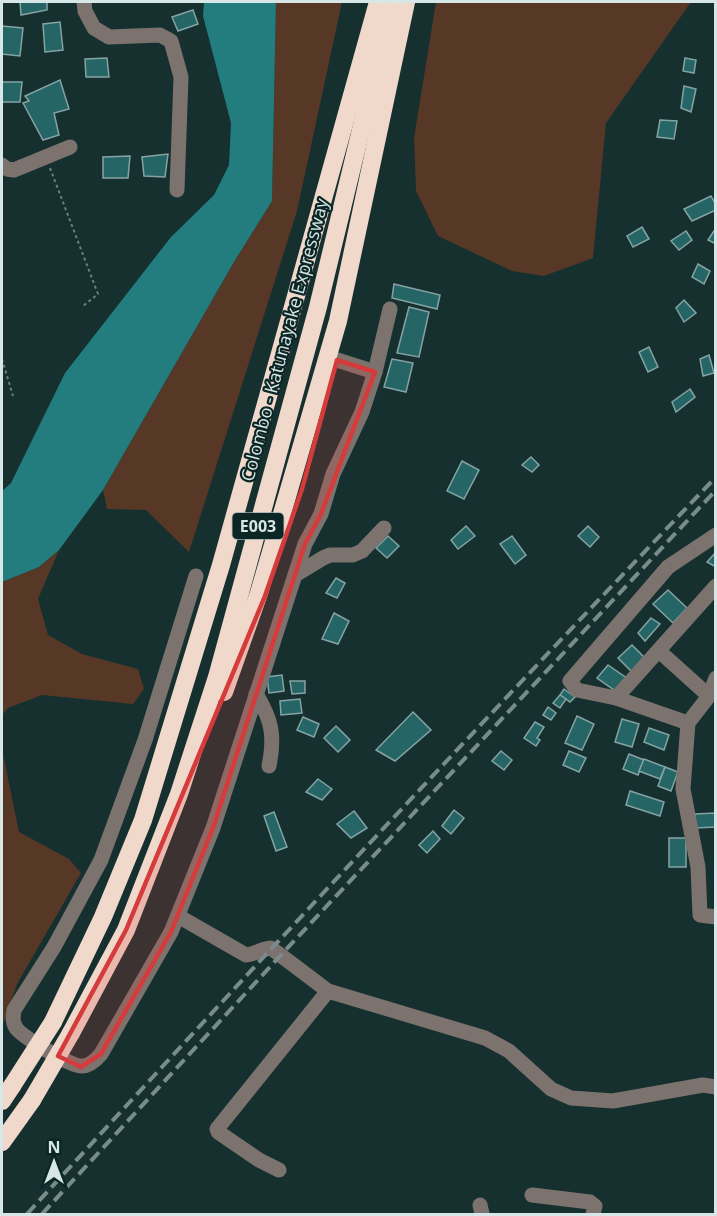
<svg xmlns="http://www.w3.org/2000/svg" width="717" height="1216" viewBox="0 0 717 1216" font-family="'Open Sans',sans-serif">
<style>
.green{fill:#573725}
.water{fill:#237c7d}
.building{fill:#256566;stroke:#86a3a3;stroke-width:1.5}
.lines{fill:none;stroke-linecap:round;stroke-linejoin:round}
.path{stroke:#697f7f;stroke-width:2;stroke-dasharray:3 3;stroke-linecap:butt}
.minor{stroke:#7d736e;stroke-width:15}
.highway{stroke:#f0d8cb;stroke-width:18}
.rail{stroke:#788c8c;stroke-width:4;stroke-dasharray:12 6;stroke-linecap:butt}
.highway-bridge{stroke:#f0d8cb;stroke-width:18}
.marked{fill:#d63b3b;fill-opacity:0.2;stroke:#d63b3b;stroke-width:4.5;stroke-linejoin:round}
.labels{text-anchor:middle;stroke-width:4.5;stroke-linejoin:round;paint-order:stroke}
.shield{fill:#0c2626;stroke:#9aacac;stroke-width:1.5}
.shield-label{font-size:16px;font-weight:bold;fill:#d7e6e6}
.street-label{font-size:18px;fill:#d7e6e6;stroke:#0c2626}
</style>
<rect width="100%" height="100%" fill="#163030"/>
<g class="green">
<path d="M276,2H342L297,211L189,552L146,510L107,509L103,490L234,262L272,201Z"/>
<path d="M436,2H691L606,123L593,258L544,276L512,271L438,236L416,191L414,138Z"/>
<path d="M59,550L38,599L48,635L82,654L138,669L144,689L133,704L42,695L8,708L2,715V582L39,567Z"/>
<path d="M2,749L19,832L69,859L81,873L17,984L2,1027Z"/>
</g>
<path class="water" d="M204,2H276L272,201L234,262L103,490L59,550L39,567L2,582V491L11,483L65,373L171,237L214,195L229,165L231,123L203,16Z"/>
<g class="building">
<path d="M20,2H47V10L21,15Z"/>
<path d="M193,10L198,24L178,31L172,17Z"/>
<path d="M60,22L63,50L45,52L43,24Z"/>
<path d="M2,26L23,28L20,56L2,54Z"/>
<path d="M107,58L109,77H86L85,59Z"/>
<path d="M685,58L696,60L694,73L683,71Z"/>
<path d="M60,80L69,109L54,113L59,135L43,140L23,103L29,101L25,96Z"/>
<path d="M2,82H22L20,102H2Z"/>
<path d="M684,86L696,89L691,112L681,108Z"/>
<path d="M660,120L677,121L674,139L657,137Z"/>
<path d="M168,154L165,177L144,176L142,157Z"/>
<path d="M130,156L128,178H103V157Z"/>
<path d="M711,196L716,205V210L692,221L684,209Z"/>
<path d="M642,227L649,239L633,247L627,236Z"/>
<path d="M716,228V244L708,240Z"/>
<path d="M686,231L692,240L679,250L671,241Z"/>
<path d="M698,264L710,271L704,284L692,277Z"/>
<path d="M394,284L440,295L437,309L392,298Z"/>
<path d="M684,300L696,313L684,322L676,308Z"/>
<path d="M409,307L429,312L419,357L397,353Z"/>
<path d="M649,347L658,367L648,372L639,352Z"/>
<path d="M709,355L714,373L703,376L700,359Z"/>
<path d="M392,359L413,363L406,392L384,387Z"/>
<path d="M690,389L695,397L676,412L672,402Z"/>
<path d="M531,457L539,465L532,472L522,465Z"/>
<path d="M462,461L479,470L464,499L447,491Z"/>
<path d="M466,526L475,536L458,549L451,540Z"/>
<path d="M588,526L599,537L590,547L578,536Z"/>
<path d="M388,536L399,546L387,558L376,548Z"/>
<path d="M512,536L526,555L515,564L500,544Z"/>
<path d="M716,552V567L707,562Z"/>
<path d="M336,578L345,583L337,598L326,593Z"/>
<path d="M668,590L687,608L673,623L653,604Z"/>
<path d="M334,613L349,621L338,644L322,639Z"/>
<path d="M651,618L660,624L645,641L638,633Z"/>
<path d="M632,645L646,659L633,673L618,658Z"/>
<path d="M608,665L628,679L617,692L597,678Z"/>
<path d="M282,675L284,691L269,693L267,677Z"/>
<path d="M290,681H305V693L292,694Z"/>
<path d="M564,689L575,697L570,702L560,695Z"/>
<path d="M560,695L566,699L560,708L553,703Z"/>
<path d="M300,699L302,713L281,715L280,701Z"/>
<path d="M548,707L556,713L551,720L543,715Z"/>
<path d="M413,712L431,730L395,761L376,750Z"/>
<path d="M577,716L594,724L582,750L565,743Z"/>
<path d="M303,717L319,724L314,737L297,730Z"/>
<path d="M622,719L639,724L632,747L615,742Z"/>
<path d="M535,722L544,727L537,738L540,740L536,746L524,738Z"/>
<path d="M336,726L350,740L338,752L324,738Z"/>
<path d="M649,728L669,735L664,750L644,742Z"/>
<path d="M501,751L512,760L504,770L492,761Z"/>
<path d="M569,751L586,758L579,772L563,765Z"/>
<path d="M629,754L644,760L638,775L623,769Z"/>
<path d="M644,759L665,767L660,779L639,771Z"/>
<path d="M665,767L678,772L671,791L658,786Z"/>
<path d="M318,779L332,789L322,800L306,792Z"/>
<path d="M630,791L664,802L660,816L626,805Z"/>
<path d="M454,810L464,818L451,834L442,826Z"/>
<path d="M354,811L367,828L351,838L337,824Z"/>
<path d="M274,812L287,847L276,851L264,816Z"/>
<path d="M715,813L716,827L695,828V814Z"/>
<path d="M433,831L440,839L427,853L419,845Z"/>
<rect x="669" y="838" width="17" height="29"/>
</g>
<g class="lines">
<g class="path">
<path d="M50,168L98,294L83,306"/>
<path d="M2,359L13,396"/>
</g>
<g class="minor">
<path d="M84,2L85,11L94,28L109,37L160,35L171,41L181,77L177,190"/>
<path d="M2,165L7,169L14,170L70,147"/>
<path d="M337,360L375,372"/>
<path d="M295,575L323,558L330,555H353L362,551L384,528"/>
<path d="M196,576L145,740L101,860L54,947L14,1010C13,1017 12,1021 16,1028C23,1037 71,1067 82,1066C90,1066 96,1060 101,1054L171,932L213,828L305,544L321,514L333,474L362,412L375,372L390,309"/>
<path d="M659,651L709,696"/>
<path d="M716,678L709,696L688,723L683,789L698,867L700,915L716,917"/>
<path d="M256,694C272,720 275,736 269,766"/>
<path d="M616,698L716,586"/>
<path d="M688,723L616,698L577,690L570,681L668,567L716,535"/>
<path d="M178,916L246,955C255,954 261,949 271,948L328,991L485,1038L509,1051L551,1089L571,1098L613,1101L703,1085L716,1087"/>
<path d="M279,1170L259,1160L218,1132L217,1129L328,991"/>
<path d="M532,1195L590,1202L595,1206L593,1214"/>
<path d="M480,1205L482,1214"/>
</g>
<g class="highway">
<path d="M224,692L259,593L338,321L406,2"/>
<path d="M53,1022L103,917L143,820L221,565L378,2"/>
<path d="M71,1033L126,930L179,794L217,677L318,307L392,2"/>
<path d="M2,1101L12,1086"/>
<path d="M2,1142L32,1100"/>
</g>
<g class="rail">
<path d="M27,1214C254,966 483,720 716,477"/>
<path d="M42,1214L280,956L716,490"/>
</g>
<g class="highway-bridge">
<path d="M12,1086L53,1022"/>
<path d="M32,1100L71,1033"/>
</g>
</g>
<path class="marked" d="M337,360L375,372L321,514L305,544L213,828L171,932L101,1054L81,1067L58,1056L126,930L265,596L302,489Z"/>
<g class="labels">
<rect class="shield" x="232.5" y="513" width="51" height="26" rx="4.5"/>
<g class="shield-label">
<text x="258" y="532">E003</text>
</g>
<g class="street-label">
<text transform="translate(285 340) rotate(-75)" y="6">Colombo - Katunayake Expressway</text>
</g>
</g>
<rect width="717" height="1216" fill="none" stroke="#d7e6e6" stroke-width="6"/>
<g transform="translate(54 1162)" stroke="#0c2626" stroke-width="4.5" paint-order="stroke">
<path d="M0-4.5L10 22L0 15L-10 22Z" fill="#d7e6e6"/>
<text y="-9" font-size="16" font-weight="bold" text-anchor="middle" fill="#d7e6e6">N</text>
</g>
</svg>
